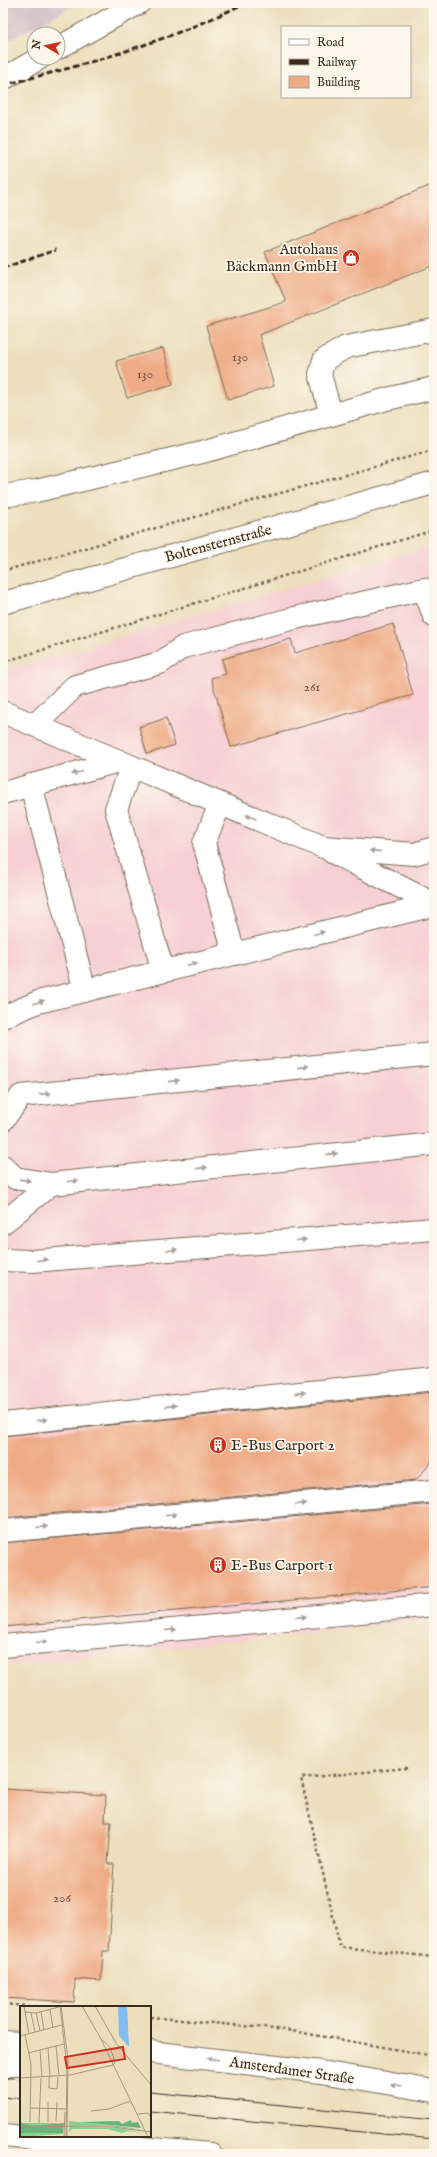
<svg xmlns="http://www.w3.org/2000/svg" width="437" height="2157" viewBox="0 0 437 2157" font-family="'IM FELL English',serif">
<style>
.built{fill:#f7cfd4}
.industrial{fill:#d2bdc8}
.building{fill:#efab86}
.lines{fill:none;stroke-linecap:round;stroke-linejoin:round}
.minor-casing{stroke:#796955;stroke-width:24}
.major-casing{stroke:#796955;stroke-width:24}
.path{stroke:#796955;stroke-width:2.5;stroke-dasharray:3 3;stroke-linecap:butt}
.minor{stroke:#fff;stroke-width:22}
.major{stroke:#fff;stroke-width:22}
.tram{stroke:#3b2a1e;stroke-width:1}
.rail{stroke:#3b2a1e;stroke-width:3;stroke-dasharray:6 3;stroke-linecap:butt}
.oneway{fill:#a79f9a}
.labels{text-anchor:middle;stroke-width:3.5;stroke-linejoin:round;paint-order:stroke}
.number-label{font-size:13px;fill:#684a38}
.poi-label{font-size:15px;fill:#3b2a1e;stroke:#fbf7ec;text-anchor:start}
.street-label{font-size:15px;fill:#3b2a1e;stroke:#fbf7ec}
.inset-road{fill:none;stroke:#a6967d;stroke-width:1}
.view{fill:#c8321e;fill-opacity:0.15;stroke:#c8321e;stroke-width:2}
.inset-edge{fill:none;stroke:#3b2a1e;stroke-width:2}
</style>
<rect width="100%" height="100%" fill="#fbf7ec"/>
<filter id="ink" filterUnits="userSpaceOnUse"><feTurbulence type="fractalNoise" baseFrequency=".025" numOctaves="2"/><feDisplacementMap in="SourceGraphic" scale="8" xChannelSelector="R" yChannelSelector="G"/><feConvolveMatrix kernelMatrix="1 2 1 2 8 2 1 2 1" color-interpolation-filters="sRGB"/></filter>
<filter id="wash" filterUnits="userSpaceOnUse"><feTurbulence type="fractalNoise" baseFrequency=".012" numOctaves="4" result="noise"/><feDisplacementMap in="SourceGraphic" scale="16" xChannelSelector="R" yChannelSelector="G"/><feGaussianBlur stdDeviation="0.9" result="paint"/><feColorMatrix in="noise" values="0 0 0 0 0 0 0 0 0 0 0 0 0 0 0 0 0 1.4 0 .05"/><feComposite in="paint" operator="in"/></filter>
<g filter="url(#wash)">
<rect width="100%" height="100%" fill="#eddebc"/>
<path class="built" d="M434,545V1619L3,1666V672Z"/>
<path class="industrial" d="M3,3H78L3,43Z"/>
<g id="blocks">
<g class="building">
<path d="M434,184V265L259,335L274,386L228,400L206,326L286,302L265,252Z"/>
<path d="M163,348L173,384L127,398L116,361Z"/>
<path d="M393,624L413,695L231,747L211,678L226,674L222,659L291,639L295,653Z"/>
<path d="M166,718L175,745L147,754L139,727Z"/>
<path d="M434,1392V1459L416,1480L3,1518V1436Z"/>
<path d="M434,1504V1587L3,1627V1543Z"/>
<path d="M3,1789L106,1795L105,1822H111L108,1864H114L109,1951H103L101,1981L75,1979L74,2002L3,1998Z"/>
</g>
</g>
</g>
<g filter="url(#ink)">
<use href="#blocks" fill-opacity="0" stroke="#796955" stroke-width="1"/>
<g class="lines">
<defs>
<g id="minor">
<path d="M58,48L139,3"/>
<path d="M3,79L40,58"/>
<path d="M331,415L320,374L324,360L346,347L434,330"/>
<path d="M3,496L36,491L206,451L387,399L434,388"/>
<path d="M3,712L119,761"/>
<path d="M35,725L75,686L160,663L183,647L295,618L424,589L434,616"/>
<path d="M131,767L116,809L163,971"/>
<path d="M31,785L85,991"/>
<path d="M3,793L119,761L323,847L414,854L434,848"/>
<path d="M220,804L204,843L234,954"/>
<path d="M332,852L434,904"/>
<path d="M3,1017L38,1002L434,905"/>
<path d="M3,1120L21,1096L434,1054"/>
<path d="M3,1166L15,1178L51,1184"/>
<path d="M3,1223L51,1184L434,1144"/>
<path d="M3,1260L32,1261L434,1229"/>
<path d="M3,1424L434,1379"/>
<path d="M3,1531L434,1491"/>
<path d="M3,1646L434,1605"/>
</g>
<g id="major">
<path d="M3,603L434,483"/>
<path d="M3,2042L21,2043"/>
<path d="M150,2052L321,2072L434,2091"/>
<path d="M3,2068L11,2064H21"/>
<path d="M3,2136L211,2154"/>
</g>
</defs>
<use href="#minor" class="minor-casing"/>
<use href="#major" class="major-casing"/>
<g class="path">
<path d="M3,571L434,450"/>
<path d="M3,662L434,530"/>
<path d="M407,1768L301,1778L340,1947L434,1957"/>
<path d="M3,2004L39,2007"/>
<path d="M150,2017L286,2030L434,2056"/>
</g>
<use href="#minor" class="minor"/>
<use href="#major" class="major"/>
<g class="tram">
<path d="M3,2077L21,2079"/>
<path d="M150,2092L434,2120"/>
<path d="M3,2097L21,2099"/>
<path d="M150,2111L434,2139"/>
</g>
<g class="rail">
<path d="M3,85C86,65 169,41 245,3"/>
<path d="M3,268L56,250"/>
</g>
</g>
<defs><path id="oneway-solid" d="M-6-.8H1V-3.2L6.5 0L1 3.2V.8H-6Z"/></defs>
<g class="oneway">
<use href="#oneway-solid" transform="translate(77 773) rotate(165)"/>
<use href="#oneway-solid" transform="translate(251 817) rotate(-157)"/>
<use href="#oneway-solid" transform="translate(375 851) rotate(-175)"/>
<use href="#oneway-solid" transform="translate(319 933) rotate(-14)"/>
<use href="#oneway-solid" transform="translate(192 964) rotate(-14)"/>
<use href="#oneway-solid" transform="translate(39 1002) rotate(-18)"/>
<use href="#oneway-solid" transform="translate(303 1067) rotate(-6)"/>
<use href="#oneway-solid" transform="translate(174 1081) rotate(-6)"/>
<use href="#oneway-solid" transform="translate(45 1094) rotate(-6)"/>
<use href="#oneway-solid" transform="translate(332 1154) rotate(-6)"/>
<use href="#oneway-solid" transform="translate(202 1168) rotate(-6)"/>
<use href="#oneway-solid" transform="translate(25 1180) rotate(8)"/>
<use href="#oneway-solid" transform="translate(73 1181) rotate(-6)"/>
<use href="#oneway-solid" transform="translate(301 1240) rotate(-5)"/>
<use href="#oneway-solid" transform="translate(172 1250) rotate(-5)"/>
<use href="#oneway-solid" transform="translate(42 1260) rotate(-5)"/>
<use href="#oneway-solid" transform="translate(300 1393) rotate(-6)"/>
<use href="#oneway-solid" transform="translate(171 1406) rotate(-6)"/>
<use href="#oneway-solid" transform="translate(42 1420) rotate(-6)"/>
<use href="#oneway-solid" transform="translate(301 1504) rotate(-5)"/>
<use href="#oneway-solid" transform="translate(171 1515) rotate(-5)"/>
<use href="#oneway-solid" transform="translate(42 1527) rotate(-5)"/>
<use href="#oneway-solid" transform="translate(301 1617) rotate(-5)"/>
<use href="#oneway-solid" transform="translate(171 1630) rotate(-5)"/>
<use href="#oneway-solid" transform="translate(42 1642) rotate(-5)"/>
<use href="#oneway-solid" transform="translate(213 2059) rotate(-173)"/>
<use href="#oneway-solid" transform="translate(396 2085) rotate(-170)"/>
</g>
</g>
<defs>
<symbol id="shop-disc" viewBox="-11 -11 22 22"><circle r="9.5" fill="#c8321e" stroke="#fbf7ec"/><path d="M-5-2.5h2.3a2.7 3.5 0 0 1 5.4 0H5L5.5 6h-11ZM-1.5-2.5h3a1.5 2.3 0 0 0-3 0Z" fill="#fff"/></symbol>
<symbol id="building-disc" viewBox="-11 -11 22 22"><circle r="9.5" fill="#c8321e" stroke="#fbf7ec"/><path d="M-4-6H4V6H1V3H-1V6H-4ZM-2.5-4.3h1.7v1.8h-1.7ZM.8-4.3h1.7v1.8H.8ZM-2.5-1h1.7V.8h-1.7ZM.8-1h1.7V.8H.8Z" fill="#fff"/></symbol>
</defs>
<g fill-rule="evenodd">
<use href="#shop-disc" x="341" y="248" width="20" height="20"/>
<use href="#building-disc" x="208" y="1435" width="20" height="20"/>
<use href="#building-disc" x="208" y="1555" width="20" height="20"/>
</g>
<g class="labels">
<g class="number-label">
<text x="240" y="361">130</text>
<text x="145" y="378">130</text>
<text x="312" y="691">261</text>
<text x="62" y="1902">206</text>
</g>
<g class="poi-label">
<text x="338" y="254" text-anchor="end">Autohaus<tspan x="338" dy="17">Bäckmann GmbH</tspan></text>
<text x="231" y="1450">E-Bus Carport 2</text>
<text x="231" y="1570">E-Bus Carport 1</text>
</g>
<g class="street-label">
<text transform="translate(218 543) rotate(-15)" y="5">Boltensternstraße</text>
<text transform="translate(292 2070) rotate(8)" y="5">Amsterdamer Straße</text>
</g>
</g>
<g transform="translate(20 2006)">
<rect width="131" height="131" fill="#eddebc"/>
<path d="M49,115L101,120L121,124L90,120H49ZM0,117H36L43,128L0,131ZM51,121L98,122L123,127L108,125L102,127L87,123H52L49,126V122Z" fill="#85d18e"/>
<path d="M111,114L112,117L118,116L121,122L60,116L99,115L102,118ZM0,116L11,120L44,117L43,127H0Z" fill="#6cb379"/>
<path d="M98,0H107L109,41L99,30Z" fill="#83bcf4"/>
<path class="inset-road" d="M4,0L9,28M40,0L47,61L46,131M41,0L48,53L47,131M62,0L81,33L128,131M75,0L96,37L131,79M30,4L33,22M5,6L16,7L39,1M21,6L24,24M11,7L15,26M16,7L20,25M5,29L11,58L10,116M0,30L42,19M81,33L90,41L95,56L93,59M36,40L39,70M28,42L30,71M20,44L22,71M8,47L44,38M29,71V82L37,83L38,71M0,72L50,69L93,59M11,102L46,103M71,105L89,103L110,95M118,108L128,107L131,112M36,115L37,96M28,116V96M19,117L21,72M0,120L93,121L131,126M44,131L45,106"/>
<path class="view" d="M103,41L105,53L47,62L45,51Z"/>
<rect width="131" height="131" class="inset-edge"/>
</g>
<rect width="437" height="2157" fill="none" stroke="#fbf7ec" stroke-width="16"/>
<rect x="281" y="26" width="130" height="72" fill="#fbf7ec" stroke="#aea59a"/>
<rect x="289" y="39" width="20" height="6" fill="#ffffff" stroke="#aea59a"/>
<text x="317" y="46" font-size="12" fill="#3b2a1e">Road</text>
<rect x="289" y="59" width="20" height="6" fill="#3b2a1e" stroke="#aea59a"/>
<text x="317" y="66" font-size="12" fill="#3b2a1e">Railway</text>
<rect x="289" y="76" width="20" height="12" fill="#efab86" stroke="#aea59a"/>
<text x="317" y="86" font-size="12" fill="#3b2a1e">Building</text>
<g transform="translate(46 46) rotate(279)"><circle r="19" fill="#fbf7ec" stroke="#aea59a"/>
<path d="M0-3L7 15L0 10L-7 15Z" fill="#c8321e"/>
<text y="-6" font-size="11" font-weight="bold" text-anchor="middle" fill="#3b2a1e">N</text>
</g>
</svg>
